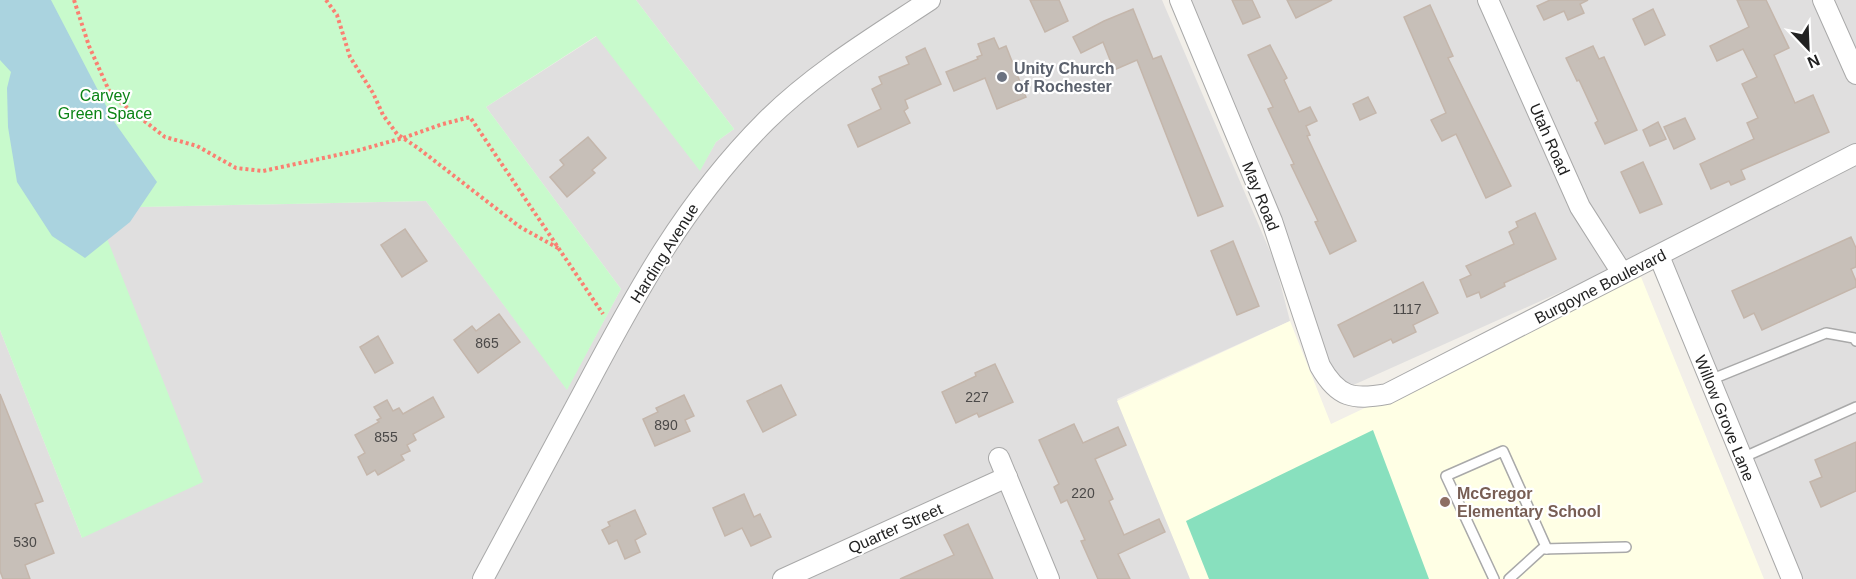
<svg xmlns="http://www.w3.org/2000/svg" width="1856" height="579" viewBox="0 0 1856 579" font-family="Arial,sans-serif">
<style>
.residential{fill:#e0dfdf}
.education{fill:#ffffe5}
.park{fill:#c8facc}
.pitch{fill:#88e0be}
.water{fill:#aad3df}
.building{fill:#c7bfb8;stroke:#c4b6ab;stroke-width:1.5}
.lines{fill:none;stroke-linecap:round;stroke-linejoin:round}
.lane-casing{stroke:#a9a9a9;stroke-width:12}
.street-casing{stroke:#a9a9a9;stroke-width:22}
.path{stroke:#fa8072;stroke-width:4;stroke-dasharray:3 3;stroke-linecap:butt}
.lane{stroke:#fff;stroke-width:9}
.street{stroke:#fff;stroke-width:20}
.worship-dot{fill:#6b7280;stroke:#fff;stroke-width:2}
.education-dot{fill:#8d6e63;stroke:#fff;stroke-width:2}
.labels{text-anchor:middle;stroke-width:4.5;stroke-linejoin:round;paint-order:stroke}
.number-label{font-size:14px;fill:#4b4948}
.worship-label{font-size:16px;font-weight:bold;fill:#5b616d;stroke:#fff;text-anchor:start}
.park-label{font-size:16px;fill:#0c8416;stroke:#fff}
.street-label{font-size:16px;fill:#222;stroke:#fff}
.education-label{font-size:16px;font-weight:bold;fill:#785e54;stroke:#fff;text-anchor:start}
</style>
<rect width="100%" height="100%" fill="#f2efe9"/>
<g class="residential">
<path d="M636,0H1162L1275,263L1290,321L1117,399L1191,579H0V330L82,538L95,208L426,201L567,389L621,289L486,107L597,36L700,170L716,142L734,129Z"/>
<path d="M1172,0H1856V579H1786L1659,256L1768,199L1340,391Z"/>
</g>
<path class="education" d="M1641,277L1764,579H1190L1117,401L1290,321L1331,424Z"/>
<path class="park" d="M0,0H636L734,129L716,142L700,171L596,36L486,107L621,289L567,390L426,201L95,208L203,482L82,538L0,330Z"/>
<path class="pitch" d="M1373,430L1429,579H1209L1186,521Z"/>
<path class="water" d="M0,0H51L115,123L157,182L130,222L85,258L52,236L17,182L8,127L7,88L11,72L0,60Z"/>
<g class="building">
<path d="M1030,0H1059L1068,21L1045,32Z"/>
<path d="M1232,0H1252L1260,17L1243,24Z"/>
<path d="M1287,0H1332L1296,18Z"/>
<path d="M1550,0H1588L1580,4L1584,13L1568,20L1564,11L1544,20L1537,6Z"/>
<path d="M1737,0H1766L1789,48L1774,55L1795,103L1813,95L1829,132L1741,170L1745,179L1731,185L1729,181L1711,189L1700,164L1754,139L1747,123L1758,118L1742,84L1757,77L1743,49L1717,61L1710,46L1749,27Z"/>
<path d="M1430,5L1453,56L1448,58L1511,186L1486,198L1456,134L1442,141L1431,120L1446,113L1404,17Z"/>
<path d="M1133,9L1153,59L1161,56L1223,206L1198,216L1137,60L1114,70L1103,42L1081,53L1073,37L1104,21Z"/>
<path d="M1653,9L1665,35L1645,45L1633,19Z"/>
<path d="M994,38L999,49L1006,46L1026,97L997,109L985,78L954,91L946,72L978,59L977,57L982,55L978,44Z"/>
<path d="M1270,45L1287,78L1284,80L1299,112L1310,107L1317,121L1306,126L1310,135L1307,136L1356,241L1330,254L1315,222L1318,221L1291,165L1294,164L1268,109L1273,107L1248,55Z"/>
<path d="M1593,46L1599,59L1604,57L1637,130L1605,144L1595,123L1598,121L1579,80L1577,81L1566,58Z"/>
<path d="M925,48L941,84L905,100L908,108L904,111L910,123L858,147L848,125L881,109L872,89L882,84L879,77L909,64L906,57Z"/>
<path d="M1368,97L1376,113L1360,120L1353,104Z"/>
<path d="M1685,118L1695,139L1674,149L1664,127Z"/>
<path d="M1658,122L1666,139L1650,146L1643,130Z"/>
<path d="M588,137L606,158L592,170L595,173L567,197L550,177L564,165L560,160Z"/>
<path d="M1643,162L1662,204L1640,213L1621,172Z"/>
<path d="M1535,213L1556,259L1504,283L1505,286L1481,298L1479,292L1467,297L1460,280L1471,275L1466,266L1514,244L1509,232L1518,227L1516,222Z"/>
<path d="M405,229L427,261L402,277L381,245Z"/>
<path d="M1851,237L1856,248V267L1851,269L1856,281V287L1762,330L1754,313L1744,318L1732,291Z"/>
<path d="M1233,241L1259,306L1237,315L1211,251Z"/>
<path d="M1423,282L1438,313L1413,325L1416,332L1393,343L1391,339L1354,357L1338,325Z"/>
<path d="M499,314L520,342L478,373L454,340L472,326L476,331Z"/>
<path d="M378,336L393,363L375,373L360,347Z"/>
<path d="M995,364L1013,402L979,417L977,413L956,423L942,392L976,376L975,373Z"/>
<path d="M781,385L796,415L763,432L747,401Z"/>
<path d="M0,394L43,501L35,504L54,553L25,565L30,579H3L0,571Z"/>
<path d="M684,395L694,416L685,420L690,431L655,446L643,419L658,412L656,408Z"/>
<path d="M433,397L444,417L413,434L416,440L407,445L410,451L401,455L404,460L378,475L375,470L367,475L358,457L365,453L355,435L379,422L377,420L381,418L374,407L387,400L393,411L399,408L403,414Z"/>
<path d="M1074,424L1083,443L1118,427L1126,445L1095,459L1113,499L1109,501L1124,535L1159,519L1165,532L1118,554L1130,579H1098L1081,541L1085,540L1067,500L1061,503L1054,487L1059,484L1039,440Z"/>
<path d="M1856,442V491L1821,507L1810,482L1822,477L1815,460Z"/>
<path d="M744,494L754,517L760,514L771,537L751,546L742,528L725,536L713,508Z"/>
<path d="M635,510L646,534L635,540L640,552L625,559L617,540L609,544L602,530L610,526L608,522Z"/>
<path d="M968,524L993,579H900L954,555L944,535Z"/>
</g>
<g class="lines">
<defs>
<g id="lane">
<path d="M1710,380L1826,333L1854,338L1856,341"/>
<path d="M1742,458L1856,407"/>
<path d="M1494,579L1446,476L1503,451L1547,549"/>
<path d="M1509,579L1542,549L1626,547"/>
</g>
<g id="street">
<path d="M1180,0L1272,221L1320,366C1338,398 1353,400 1387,394L1856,154"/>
<path d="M1488,0L1580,207L1622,273"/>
<path d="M1823,0L1856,74"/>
<path d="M1659,256L1792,579"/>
<path d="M999,458L1049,579"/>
<path d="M483,579C517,516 550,454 584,391C637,291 685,202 766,121C814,73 874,37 930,0"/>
<path d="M783,579L1007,477"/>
</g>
</defs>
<use href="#lane" class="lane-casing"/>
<use href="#street" class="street-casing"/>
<g class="path">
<path d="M74,0L89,46L111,95L165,137L197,146L236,168L263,171L356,151L403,138L443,124L470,117L603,314"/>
<path d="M326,0L337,15L350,57L373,93L383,115L397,134L418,148L520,227L558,248"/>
</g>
<use href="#lane" class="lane"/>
<use href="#street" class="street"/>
</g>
<circle class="worship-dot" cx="1002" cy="77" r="6"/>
<circle class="education-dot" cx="1445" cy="502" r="6"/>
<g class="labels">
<g class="number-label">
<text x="1407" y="314">1117</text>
<text x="487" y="348">865</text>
<text x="977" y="402">227</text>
<text x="666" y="430">890</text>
<text x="386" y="442">855</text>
<text x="1083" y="498">220</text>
<text x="25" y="547">530</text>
</g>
<g class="worship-label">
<text x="1014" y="74">Unity Church<tspan x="1014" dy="18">of Rochester</tspan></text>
</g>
<g class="park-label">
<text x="105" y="101">Carvey<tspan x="105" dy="18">Green Space</tspan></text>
</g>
<g class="street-label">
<text transform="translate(1550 139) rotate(66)" y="6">Utah Road</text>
<text transform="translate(1261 196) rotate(68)" y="6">May Road</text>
<text transform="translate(664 253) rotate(-58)" y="6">Harding Avenue</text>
<text transform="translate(1600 286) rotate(-27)" y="6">Burgoyne Boulevard</text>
<text transform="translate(1725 418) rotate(68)" y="6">Willow Grove Lane</text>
<text transform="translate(895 528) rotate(-24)" y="6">Quarter Street</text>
</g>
<g class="education-label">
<text x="1457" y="499">McGregor<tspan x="1457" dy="18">Elementary School</tspan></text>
</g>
</g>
<g transform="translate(1808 48) rotate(157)" stroke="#ffffff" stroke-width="4.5" paint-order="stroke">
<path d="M0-4.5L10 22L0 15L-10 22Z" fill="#222222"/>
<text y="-9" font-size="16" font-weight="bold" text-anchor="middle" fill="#222222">N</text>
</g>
</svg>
